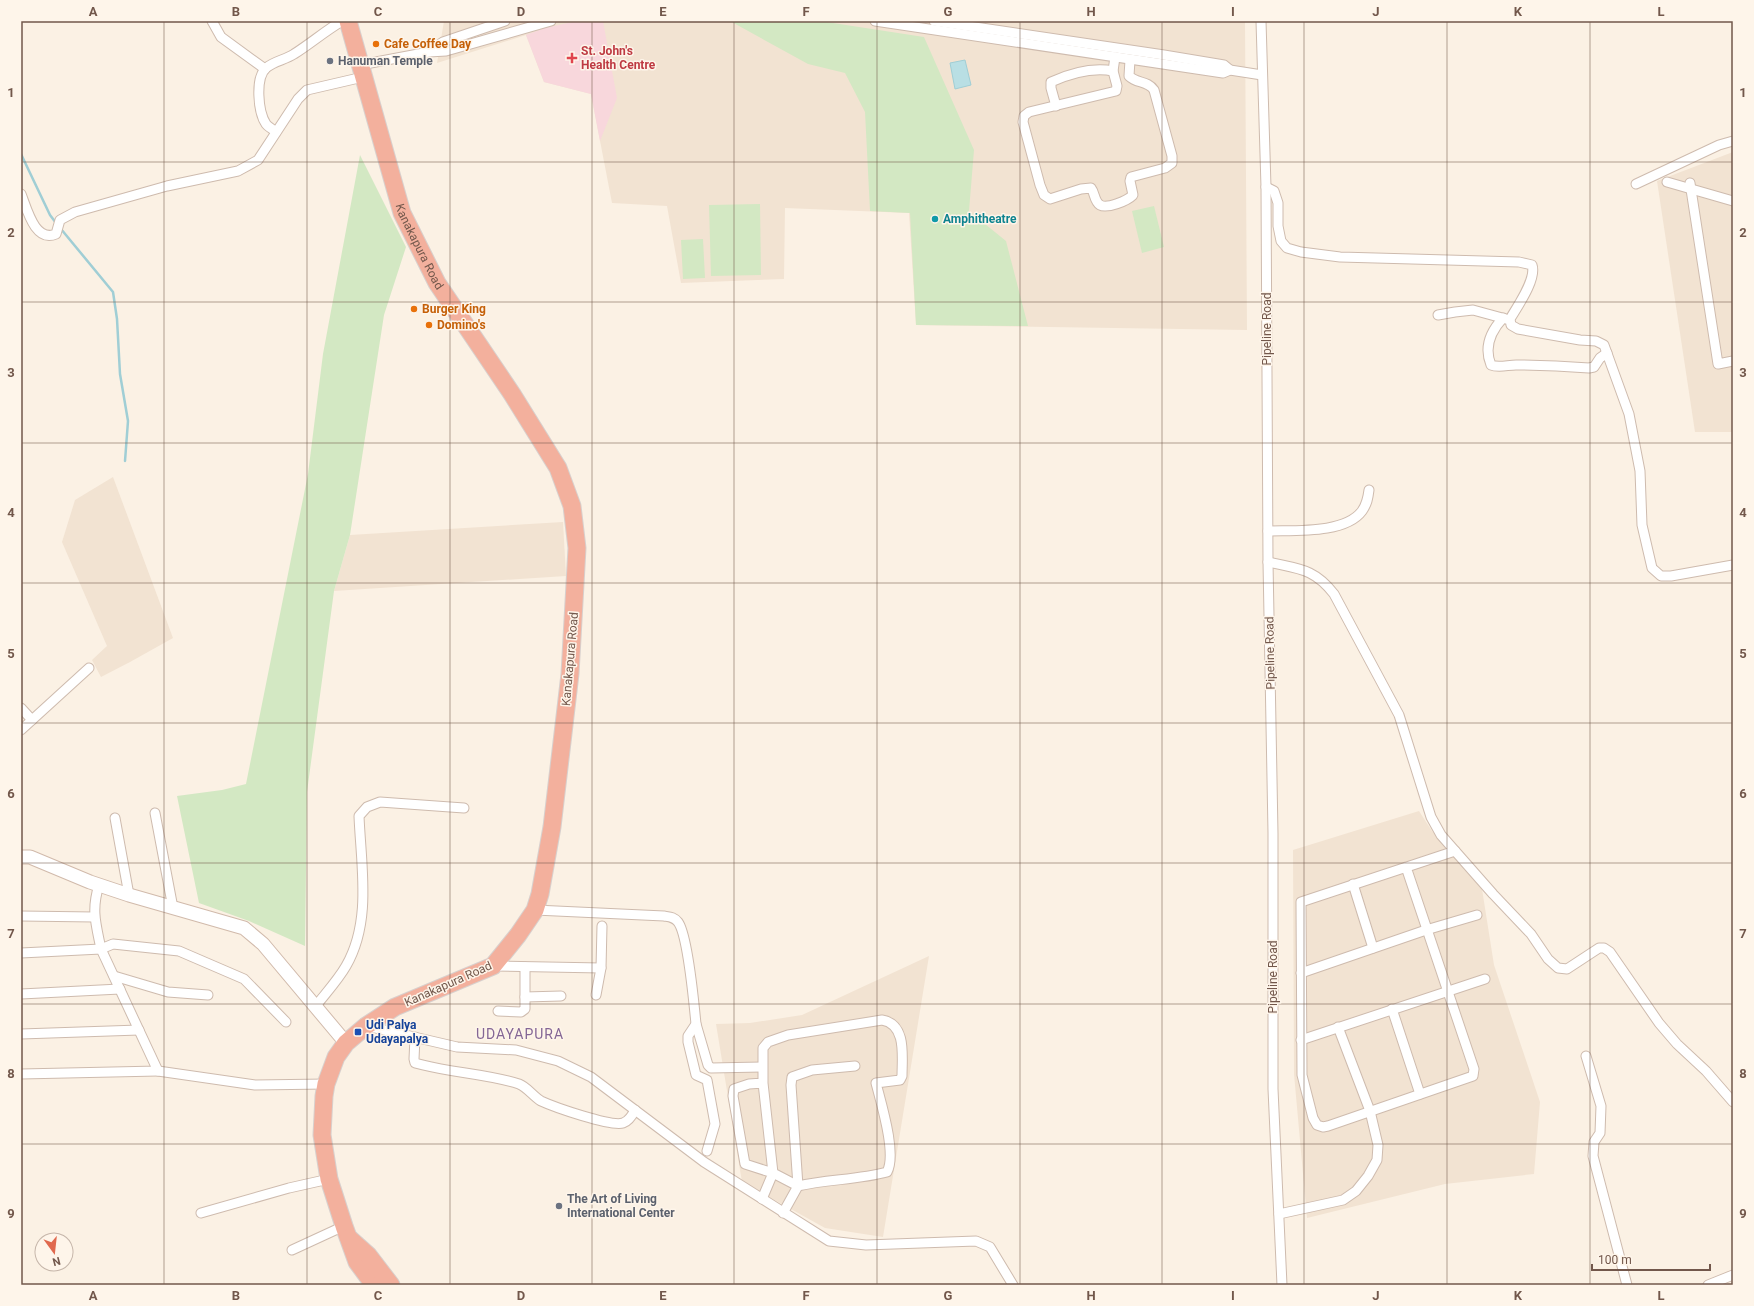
<svg xmlns="http://www.w3.org/2000/svg" width="1754" height="1306" viewBox="0 0 1754 1306" font-family="Roboto,sans-serif">
<style>
.residential{fill:#f2e3d2}
.medical{fill:#f8d7dc}
.green{fill:#d3e8c3}
.water{fill:#b9dfe4;stroke:#a0ced5}
.lines{fill:none;stroke-linecap:round;stroke-linejoin:round}
.stream{stroke:#a0ced5;stroke-width:2.5}
.street-casing{stroke:#cebbae;stroke-width:11}
.secondary-casing{stroke:#d1baab;stroke-width:15}
.highway-casing{stroke:#d8d0cd;stroke-width:19}
.street{stroke:#fff;stroke-width:9}
.secondary{stroke:#fff;stroke-width:13}
.highway{stroke:#f3b09d;stroke-width:17}
.grid{fill:none;stroke:#72574b;stroke-width:1;stroke-opacity:0.55}
.food-dot{fill:#e8710a;stroke:#fef5ea;stroke-width:1.5}
.health-dot{fill:#e0444e;stroke:#fef5ea;stroke-width:1.5}
.worship-dot{fill:#6b7280;stroke:#fef5ea;stroke-width:1.5}
.culture-dot{fill:#0f9aa8;stroke:#fef5ea;stroke-width:1.5}
.transit-dot{fill:#1a4fb4;stroke:#fef5ea;stroke-width:1.5}
.labels{text-anchor:middle;stroke-width:3;stroke-linejoin:round;paint-order:stroke}
.food-label{font-size:12px;font-weight:bold;fill:#c56008;stroke:#fef5ea;text-anchor:start}
.health-label{font-size:12px;font-weight:bold;fill:#be3a42;stroke:#fef5ea;text-anchor:start}
.worship-label{font-size:12px;font-weight:bold;fill:#5b616d;stroke:#fef5ea;text-anchor:start}
.culture-label{font-size:12px;font-weight:bold;fill:#0d838f;stroke:#fef5ea;text-anchor:start}
.street-label{font-size:12px;fill:#72574b;stroke:#fef5ea}
.transit-label{font-size:12px;font-weight:bold;fill:#164399;stroke:#fef5ea;text-anchor:start}
.quarter-label{font-size:14px;letter-spacing:1px;fill:#846695;stroke:#fef5ea}
.neatline{fill:none;stroke:#72574b;stroke-width:1.5}
.grid-label{font-size:13px;text-anchor:middle;font-weight:bold;fill:#72574b}
</style>
<rect width="100%" height="100%" fill="#fbf1e4"/>
<g class="residential">
<path d="M444,21H1245L1247,330L916,325L909,213L785,208L784,279L681,283L667,206L612,203L591,94L544,82L526,35L437,63Z"/>
<path d="M1733,152V432H1695L1657,181Z"/>
<path d="M113,477L173,638L130,662L101,677L92,660L107,646L62,542L75,500Z"/>
<path d="M563,522L566,576L334,591L350,535Z"/>
<path d="M1419,811L1432,831L1482,889L1494,965L1540,1102L1534,1174L1445,1184L1307,1218L1294,1074L1293,850Z"/>
<path d="M929,956L883,1237L825,1228L742,1182L716,1024L750,1023L802,1015Z"/>
</g>
<path class="medical" d="M577,21H603L617,98L600,141L591,94L544,82L526,35L545,28Z"/>
<g class="green">
<path d="M730,21H820L924,37L974,150L969,211L1006,241L1028,326L916,325L910,213L870,211L865,112L845,73L808,64Z"/>
<path d="M360,155L406,247L384,315L350,535L334,591L307,792L305,946L249,921L199,903L177,796L222,790L246,784L308,474L323,354Z"/>
<path d="M760,204L761,275L711,276L709,205Z"/>
<path d="M1154,206L1164,247L1142,253L1132,211Z"/>
<path d="M703,239L705,278L683,279L681,240Z"/>
</g>
<path class="water" d="M965,60L971,85L955,89L950,63Z"/>
<g class="lines">
<g class="stream">
<path d="M21,154L50,215L56,223"/>
<path d="M61,229L113,292L117,319L120,374L128,421L125,461"/>
</g>
<defs>
<g id="street">
<path d="M212,21L221,37L265,69"/>
<path d="M875,21L1223,73L1230,70L1262,75"/>
<path d="M934,21L1164,55L1224,65L1230,70"/>
<path d="M1261,21L1266,187L1268,562L1273,833V1089L1282,1285"/>
<path d="M430,51L443,42L505,21"/>
<path d="M1115,57L1113,71L1117,86L1116,91L1029,112L1024,116L1023,122L1040,185L1044,195L1050,199L1081,189L1091,188C1095,193 1094,201 1100,205C1107,209 1127,201 1133,195L1130,181L1131,177L1165,168L1172,163V156L1154,90C1147,80 1137,84 1129,76L1130,60"/>
<path d="M360,65L429,52L446,51L551,21"/>
<path d="M1056,106L1051,88V82C1071,73 1092,67 1113,71"/>
<path d="M276,132C273,129 268,127 266,124C258,112 255,78 266,68C274,61 285,60 294,54C310,44 325,31 342,21"/>
<path d="M1667,182L1733,201"/>
<path d="M1690,183L1718,364L1733,361"/>
<path d="M1636,184L1719,145L1733,141"/>
<path d="M1266,187L1274,191L1278,203V226L1281,241L1287,248L1301,252L1340,257L1519,262L1532,265C1537,279 1517,307 1510,319L1511,325L1518,329L1580,340L1596,341L1604,345L1629,414L1640,471L1642,525L1652,568L1661,576H1671L1733,565"/>
<path d="M21,194C27,209 35,243 56,234L60,220L75,212L167,186L238,171L258,160L298,99L307,90L363,77"/>
<path d="M1438,315L1455,312L1473,310L1506,319"/>
<path d="M1503,318C1490,332 1484,348 1491,365C1498,368 1508,365 1516,365C1540,365 1564,366 1589,368L1594,367L1600,358L1607,353"/>
<path d="M1268,531C1294,530 1345,534 1362,511C1367,504 1368,498 1369,490"/>
<path d="M1268,562C1298,569 1314,568 1334,594L1399,715L1431,817L1441,835L1493,894L1531,934L1548,959L1558,968L1567,969L1599,948H1604L1610,952L1659,1023L1677,1044L1706,1071L1733,1102"/>
<path d="M21,708L32,720"/>
<path d="M21,730L89,668"/>
<path d="M155,813L173,908"/>
<path d="M115,818L129,895"/>
<path d="M1406,867L1474,1069L1473,1076L1328,1126L1323,1127L1317,1125L1313,1118L1302,1075L1301,902L1455,851"/>
<path d="M1353,884L1373,948"/>
<path d="M99,885C91,910 96,924 101,949L113,944L179,951L244,979L286,1022"/>
<path d="M535,910L664,916C670,917 674,917 678,922C688,935 694,1004 696,1024L688,1036V1042L696,1075L707,1080L715,1124L707,1151"/>
<path d="M21,916L94,917"/>
<path d="M21,953L101,949L158,1071L21,1074"/>
<path d="M493,966L601,968"/>
<path d="M1301,973L1426,930L1477,915"/>
<path d="M114,976L168,992L208,995"/>
<path d="M21,994L120,989"/>
<path d="M596,995L601,968L602,926"/>
<path d="M525,997L561,996"/>
<path d="M315,1007C325,994 338,980 346,966C372,921 361,866 359,816L367,807L380,802L464,808"/>
<path d="M1392,1009L1420,1094"/>
<path d="M498,1011L521,1012L525,1009V967"/>
<path d="M696,1024L708,1065L711,1068L762,1067"/>
<path d="M367,1026L457,1047L516,1050L558,1061L591,1077L704,1162L829,1241L866,1245L976,1241L990,1247L1013,1285"/>
<path d="M21,1034L139,1030"/>
<path d="M415,1037L414,1059L415,1063L423,1065C454,1073 488,1074 519,1084C527,1087 533,1096 541,1101C554,1107 611,1127 623,1123C629,1121 632,1116 635,1110"/>
<path d="M1301,1040L1485,979"/>
<path d="M1586,1056L1601,1106L1600,1133L1594,1142L1593,1156L1627,1285"/>
<path d="M158,1071L255,1085L326,1084"/>
<path d="M762,1199L773,1173L763,1083V1048L768,1042L788,1035L882,1020C907,1024 902,1057 902,1076L900,1080L876,1083C881,1103 897,1154 887,1172C858,1180 827,1179 798,1186L773,1173L745,1164L733,1096L734,1089L749,1084L763,1083"/>
<path d="M201,1213L289,1188L329,1179"/>
<path d="M783,1213L798,1186L791,1085L792,1077L812,1070L855,1066"/>
<path d="M1279,1214L1343,1200L1356,1191L1368,1176L1377,1160L1378,1145L1370,1111L1338,1027"/>
<path d="M292,1250L344,1226"/>
<path d="M1708,1285L1733,1275"/>
</g>
<path id="secondary" d="M21,857H30L90,882L129,895L244,928L263,944L346,1043"/>
<g id="highway">
<path id="s1" d="M348,21L402,213L437,283L512,394L558,468L572,506L577,548L570,674L552,827L540,894L535,910L518,935L493,966L395,1007L366,1026L346,1043L336,1057L326,1084L324,1096L322,1135L329,1179L344,1226L357,1262L374,1285"/>
<path d="M349,1238L368,1255L391,1285"/>
</g>
</defs>
<use href="#street" class="street-casing"/>
<use href="#secondary" class="secondary-casing"/>
<use href="#highway" class="highway-casing"/>
<use href="#street" class="street"/>
<use href="#secondary" class="secondary"/>
<use href="#highway" class="highway"/>
</g>
<path class="grid" d="M164,21V1285M307,21V1285M450,21V1285M592,21V1285M734,21V1285M877,21V1285M1020,21V1285M1162,21V1285M1304,21V1285M1447,21V1285M1590,21V1285M21,162H1733M21,302H1733M21,443H1733M21,583H1733M21,723H1733M21,863H1733M21,1004H1733M21,1144H1733"/>
<g class="food-dot">
<circle cx="376" cy="44" r="4"/>
<circle cx="414" cy="309" r="4"/>
<circle cx="429" cy="325" r="4"/>
</g>
<path class="health-dot" d="M570 52h4v4h4v4h-4v4h-4v-4h-4v-4h4z"/>
<g class="worship-dot">
<circle cx="330" cy="61" r="4"/>
<circle cx="559" cy="1206" r="4"/>
</g>
<circle class="culture-dot" cx="935" cy="219" r="4"/>
<rect class="transit-dot" x="354" y="1028" width="8" height="8" rx="2"/>
<g class="labels">
<g class="food-label">
<text x="384" y="48">Cafe Coffee Day</text>
<text x="422" y="313">Burger King</text>
<text x="437" y="329">Domino's</text>
</g>
<g class="health-label">
<text x="581" y="55">St. John's<tspan x="581" dy="14">Health Centre</tspan></text>
</g>
<g class="worship-label">
<text x="338" y="65">Hanuman Temple</text>
<text x="567" y="1203">The Art of Living<tspan x="567" dy="14">International Center</tspan></text>
</g>
<g class="culture-label">
<text x="943" y="223">Amphitheatre</text>
</g>
<g class="street-label">
<text dy="4" stroke="none"><textPath href="#s1" startOffset="237">Kanakapura Road</textPath></text>
<text transform="translate(1267 329) rotate(-90)" y="4">Pipeline Road</text>
<text transform="translate(1270 653) rotate(-91)" y="4">Pipeline Road</text>
<text transform="translate(570 659) rotate(-85)" y="4">Kanakapura Road</text>
<text transform="translate(1273 977) rotate(-90)" y="4">Pipeline Road</text>
<text transform="translate(448 984) rotate(-24)" y="4">Kanakapura Road</text>
</g>
<g class="transit-label">
<text x="366" y="1029">Udi Palya<tspan x="366" dy="14">Udayapalya</tspan></text>
</g>
<g class="quarter-label">
<text x="520" y="1039">UDAYAPURA</text>
</g>
</g>
<rect width="1754" height="1306" fill="none" stroke="#fef5ea" stroke-width="44"/>
<g transform="translate(54 1252) rotate(165)"><circle r="19" fill="#fef5ea" stroke="#c6b6aa"/>
<path d="M0-3L7 15L0 10L-7 15Z" fill="#e0694e"/>
<text y="-6" font-size="11" font-weight="bold" text-anchor="middle" fill="#72574b">N</text>
</g>
<path d="M1592 1264v6h118v-6" fill="none" stroke="#72574b" stroke-width="2"/>
<text x="1598" y="1264" font-size="12" fill="#72574b" stroke="#fef5ea" stroke-width="3" paint-order="stroke">100 m</text>
<rect x="22" y="22" width="1710" height="1262" class="neatline"/>
<g class="grid-label">
<text x="93" y="16">A</text>
<text x="236" y="16">B</text>
<text x="378" y="16">C</text>
<text x="521" y="16">D</text>
<text x="663" y="16">E</text>
<text x="806" y="16">F</text>
<text x="948" y="16">G</text>
<text x="1091" y="16">H</text>
<text x="1233" y="16">I</text>
<text x="1376" y="16">J</text>
<text x="1518" y="16">K</text>
<text x="1661" y="16">L</text>
<text x="11" y="97">1</text>
<text x="1743" y="97">1</text>
<text x="11" y="237">2</text>
<text x="1743" y="237">2</text>
<text x="11" y="377">3</text>
<text x="1743" y="377">3</text>
<text x="11" y="517">4</text>
<text x="1743" y="517">4</text>
<text x="11" y="658">5</text>
<text x="1743" y="658">5</text>
<text x="11" y="798">6</text>
<text x="1743" y="798">6</text>
<text x="11" y="938">7</text>
<text x="1743" y="938">7</text>
<text x="11" y="1078">8</text>
<text x="1743" y="1078">8</text>
<text x="11" y="1218">9</text>
<text x="1743" y="1218">9</text>
<text x="93" y="1300">A</text>
<text x="236" y="1300">B</text>
<text x="378" y="1300">C</text>
<text x="521" y="1300">D</text>
<text x="663" y="1300">E</text>
<text x="806" y="1300">F</text>
<text x="948" y="1300">G</text>
<text x="1091" y="1300">H</text>
<text x="1233" y="1300">I</text>
<text x="1376" y="1300">J</text>
<text x="1518" y="1300">K</text>
<text x="1661" y="1300">L</text>
</g>
</svg>
